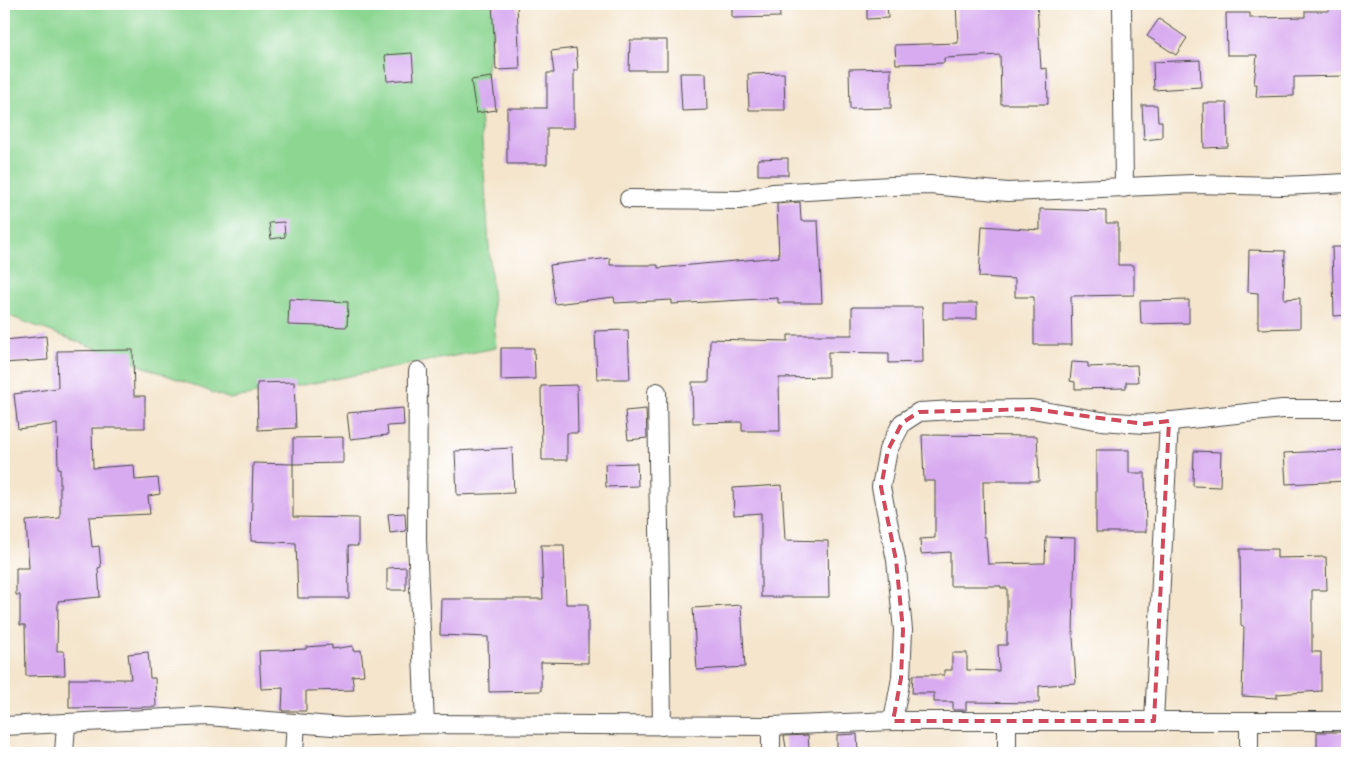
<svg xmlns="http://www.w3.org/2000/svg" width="1351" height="757" viewBox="0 0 1351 757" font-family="'Gentium Book Plus',serif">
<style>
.green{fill:#8cd692;stroke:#5c805e}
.building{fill:#d8abf0}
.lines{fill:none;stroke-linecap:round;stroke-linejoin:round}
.minor-casing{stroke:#494743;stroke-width:20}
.minor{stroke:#fff;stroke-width:18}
.marked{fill:none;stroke:#d1495b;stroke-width:4;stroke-dasharray:10 6;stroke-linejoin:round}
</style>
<rect width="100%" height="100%" fill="#fff"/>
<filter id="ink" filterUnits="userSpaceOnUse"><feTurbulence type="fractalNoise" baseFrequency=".02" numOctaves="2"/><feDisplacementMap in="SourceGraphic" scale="10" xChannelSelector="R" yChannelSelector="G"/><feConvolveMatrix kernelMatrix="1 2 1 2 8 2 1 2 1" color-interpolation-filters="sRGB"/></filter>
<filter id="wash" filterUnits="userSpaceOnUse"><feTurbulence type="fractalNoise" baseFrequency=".0096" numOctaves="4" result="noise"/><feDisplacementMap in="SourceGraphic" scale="20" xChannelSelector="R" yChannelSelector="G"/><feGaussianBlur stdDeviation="1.12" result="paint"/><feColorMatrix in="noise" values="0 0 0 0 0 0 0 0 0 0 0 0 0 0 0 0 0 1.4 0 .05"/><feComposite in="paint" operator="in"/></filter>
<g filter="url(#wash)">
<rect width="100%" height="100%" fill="#f4e5cc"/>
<path class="green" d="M4,4H497L480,113L496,348L230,399L4,314Z"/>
<g id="blocks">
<g class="building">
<path d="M492,4H517L520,69L496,70Z"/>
<path d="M732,4H779L780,17L732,18Z"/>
<path d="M867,4H887L888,18L867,19Z"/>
<path d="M956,4H1037L1041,69L1047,68L1048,104H1001L1000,55L944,58V63L896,64L895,45L958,43Z"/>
<path d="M1329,4H1347V76L1294,77V96L1256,97L1257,84H1254L1257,55H1227L1226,13H1250V18L1305,17V11H1329Z"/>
<path d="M1159,19L1187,38L1176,55L1147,36Z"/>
<path d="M630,40H667V70H629Z"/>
<path d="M576,48L578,70H574V128H547V164H507V108H547V73H554L551,51Z"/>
<path d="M412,53L414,79L387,81L385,55Z"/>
<path d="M1200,60L1201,87L1154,90L1153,62Z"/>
<path d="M891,68V108L850,109L849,69Z"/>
<path d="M680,73H706L707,110L682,111Z"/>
<path d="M784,73L785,110H749L748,74Z"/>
<path d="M492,77L496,110L476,113L471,80Z"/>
<path d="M1203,103H1227L1228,147L1204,148Z"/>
<path d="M1142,105H1157L1158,121H1162V138L1144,140Z"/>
<path d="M788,158V175H758V159Z"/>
<path d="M800,202L801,221H818L822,303H778V298L672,304V300L615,303L614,297L555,304L550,265L610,258V265H658V268L779,257L777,204Z"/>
<path d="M1040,209L1106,211V223H1118V265H1134V295L1071,296L1072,345H1034V297H1015V279L979,277L982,226L1040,230Z"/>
<path d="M284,222L285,237L271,239L269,223Z"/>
<path d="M1332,247H1347V315L1334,316Z"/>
<path d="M1249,250L1285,251L1284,299L1300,298V328L1258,329V293L1248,292Z"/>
<path d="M289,299L348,302L347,327L288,325Z"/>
<path d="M1189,300V323L1141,324L1140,301Z"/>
<rect x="943" y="303" width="34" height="16"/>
<path d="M852,307H922L923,362L889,363V353L828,352V377L779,378L780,431H742V422L693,423L692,382H709L710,339L788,341V335H852Z"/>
<path d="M628,330L630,379H597L595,331Z"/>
<path d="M46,336L48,360L4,363V340Z"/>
<path d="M501,348H534L535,379L501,380Z"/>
<path d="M133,350L134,396H145V428H92L93,468L134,465L135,480L158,478L160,494L148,496L150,514L89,517L92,547L99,546L101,567L98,568L100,597L58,601L57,651H64L65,675L26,676L25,625H20V595H16V568H29L26,521L60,518V468H58L57,424L18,429L14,394L58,388L57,351Z"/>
<path d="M1072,362L1088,363V367L1137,365L1138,382H1126V388L1075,389V382L1070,381Z"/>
<path d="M294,382L296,428L258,430L257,383Z"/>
<path d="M577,385L578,433H567V460H542L541,386Z"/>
<path d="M403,408L404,425L387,426L388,435L350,439L347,413Z"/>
<path d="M646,409L647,438L628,440L625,411Z"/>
<path d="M922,435L1037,436L1039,481H983L984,537H986L988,564L1045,563L1046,537L1075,538L1073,636L1076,683L1039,686V703L966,702V710H953V702H934V693H912L913,675H944V670H952V653H967V670L999,671L998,645H1007V588H1001V586H950V552L921,554L920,539L935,538V481H924Z"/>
<path d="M343,437V463L293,464V438Z"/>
<path d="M512,448L514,493L457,495L455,451Z"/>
<path d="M1096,450H1129V473H1145L1146,532H1096Z"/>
<path d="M1347,450V481L1286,484L1284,453Z"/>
<path d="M1194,451L1221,452L1220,487L1193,486Z"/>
<path d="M253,463L293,464V517L358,518V546H348L349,598H298L296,543L251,541Z"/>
<path d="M637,463L638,486L606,487L605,464Z"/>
<path d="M782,485L785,540L828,541L829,597H761V513L734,515L733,488Z"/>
<path d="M405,513L406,531L390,533L388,514Z"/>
<path d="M541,545H564L566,604H588V663L541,662V691L489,692L488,637L440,635L441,599H543Z"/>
<path d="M1240,549H1277V558L1326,557L1327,590H1312V652H1321V691L1277,694V698L1242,696L1244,627L1241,626Z"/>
<path d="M406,567V590H387V568Z"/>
<path d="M741,605L745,667L697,670L693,608Z"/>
<path d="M332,645V649L353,646V651L361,650L364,675L352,676L354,690L306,691V711H282L283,688L261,689L259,651L306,649V647Z"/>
<path d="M148,652L150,678H155L156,707L69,708V679H131L128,654Z"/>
<path d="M1317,732H1345L1346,753H1317Z"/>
<path d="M857,734L858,753H837V735Z"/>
<path d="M808,735L809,750L787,753L784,736Z"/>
</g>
</g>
</g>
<g filter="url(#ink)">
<use href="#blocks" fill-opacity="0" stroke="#494743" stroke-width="1"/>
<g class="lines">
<defs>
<g id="minor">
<path d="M1122,4L1124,188"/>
<path d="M629,199L740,200L773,193L891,186L930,185L1008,192L1193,184L1282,186L1347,183"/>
<path d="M418,371L417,540L425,724"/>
<path d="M657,392L662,726"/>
<path d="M893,721L901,678L903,630L896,560L881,487L888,450L902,423L919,412L954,410L1032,409L1101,421L1145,424L1282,409H1347"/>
<path d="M1154,721L1169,421"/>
<path d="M1249,721V753"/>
<path d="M1007,722V753"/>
<path d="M4,726L208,716L344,727L425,724L771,726L893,721H1347"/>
<path d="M771,726V753"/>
<path d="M64,753L66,725"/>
<path d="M294,753L296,723"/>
</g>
</defs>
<use href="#minor" class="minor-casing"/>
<use href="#minor" class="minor"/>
</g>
</g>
<path class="marked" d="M1032,409L1145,424L1169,421L1154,721H893L901,678L903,630L896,560L881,487L888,450L902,423L919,412Z"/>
<rect width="1351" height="757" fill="none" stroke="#fff" stroke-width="20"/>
</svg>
